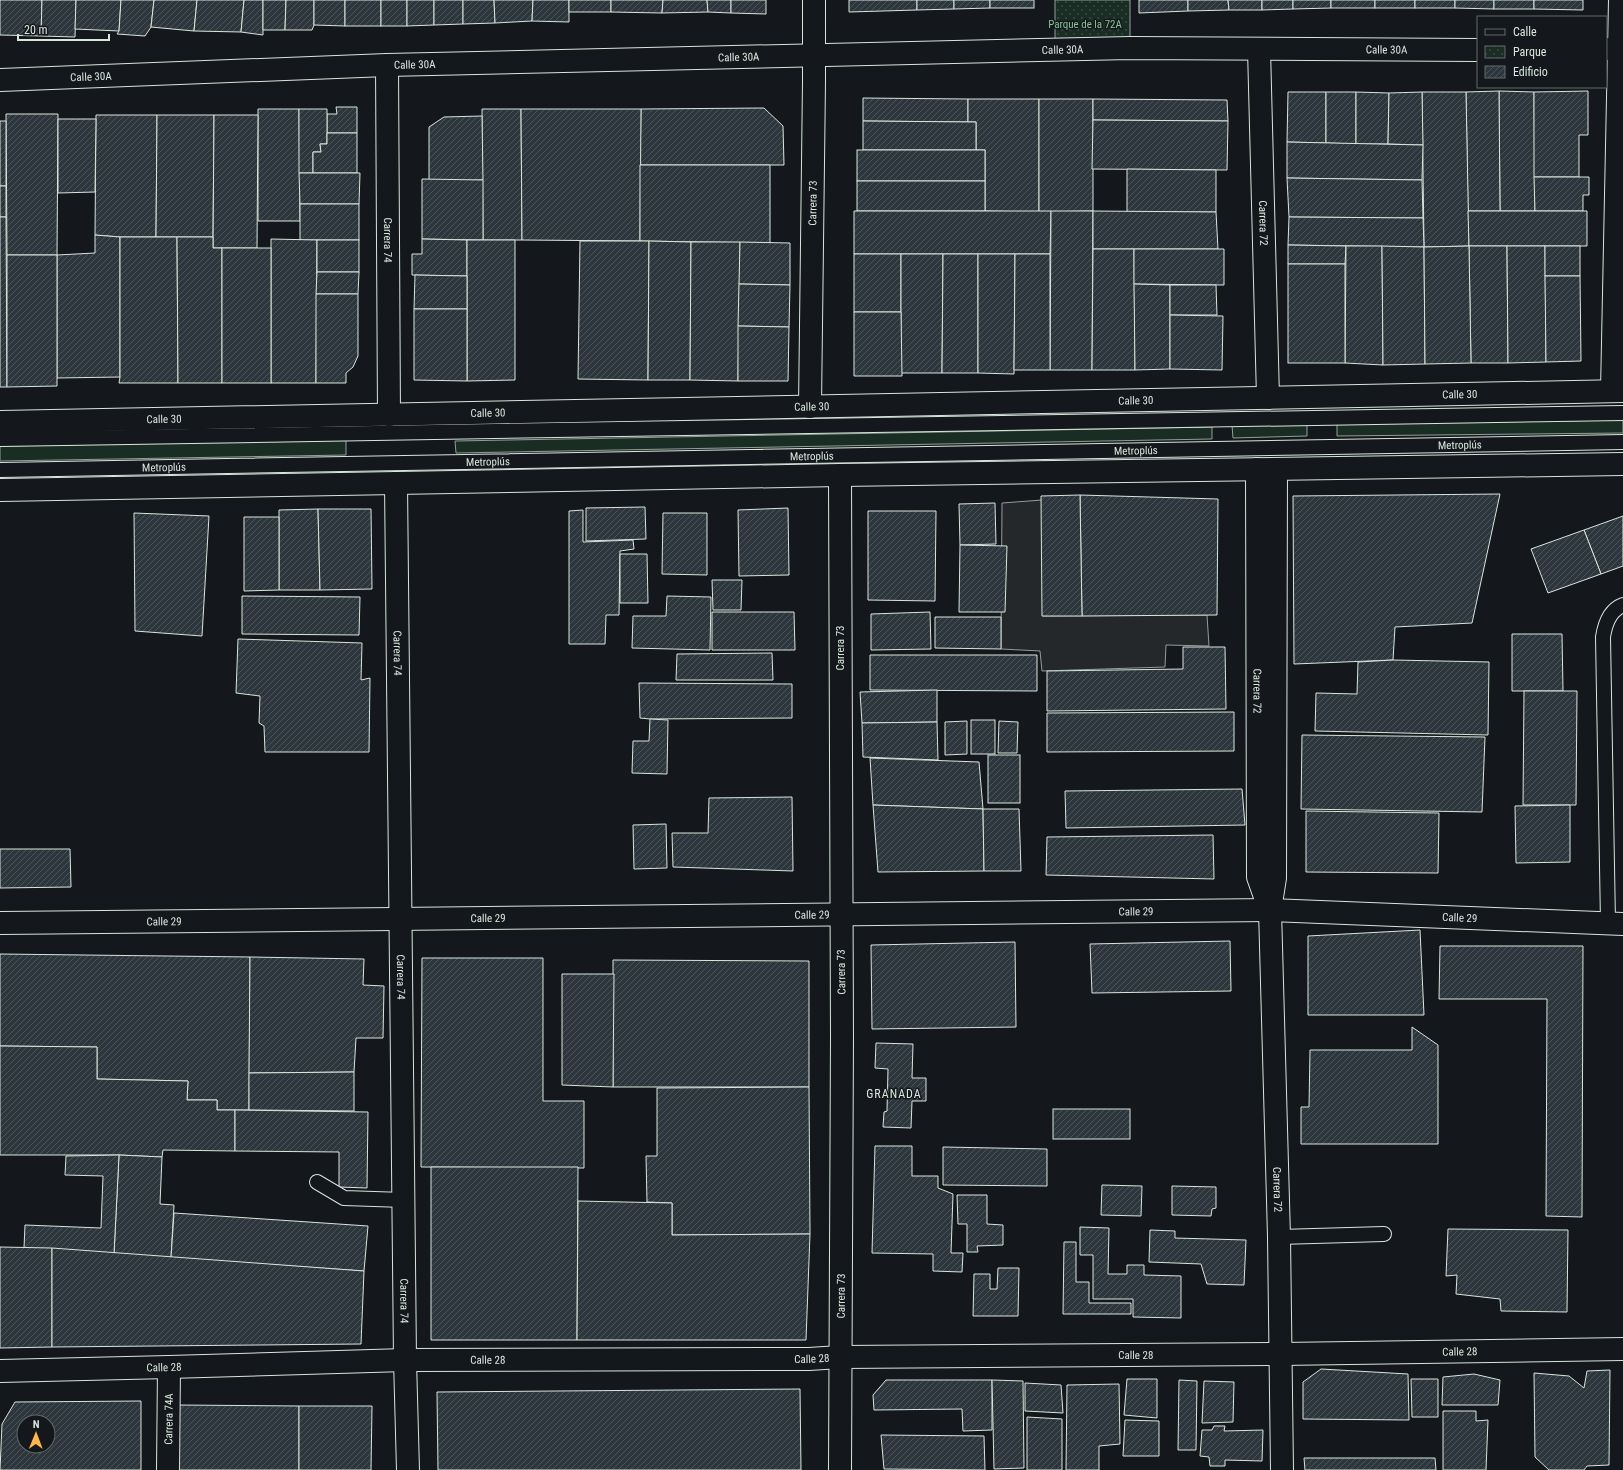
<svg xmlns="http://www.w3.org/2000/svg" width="1623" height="1470" viewBox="0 0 1623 1470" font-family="'Roboto Condensed',sans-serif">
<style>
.grass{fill:#1a2d24;stroke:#939e99}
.park{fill:url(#park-dots);stroke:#939e99}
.parking{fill:#24282b;stroke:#939e99}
.building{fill:url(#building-hatch);stroke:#d8e6dc;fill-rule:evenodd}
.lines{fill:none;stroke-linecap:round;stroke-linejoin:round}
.service-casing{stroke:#d8e6dc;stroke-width:16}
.minor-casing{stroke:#d8e6dc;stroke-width:24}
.tertiary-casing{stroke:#d8e6dc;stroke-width:24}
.secondary-casing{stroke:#d8e6dc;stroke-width:24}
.service{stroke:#14181c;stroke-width:14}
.minor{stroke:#14181c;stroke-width:22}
.tertiary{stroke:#14181c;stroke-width:22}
.secondary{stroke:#14181c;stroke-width:22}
.labels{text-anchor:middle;stroke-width:3;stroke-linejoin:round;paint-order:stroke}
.park-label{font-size:11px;fill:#8ac095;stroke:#14181c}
.street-label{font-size:11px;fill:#d8e6dc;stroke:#14181c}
.neighbourhood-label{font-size:12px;letter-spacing:1px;fill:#d8e6dc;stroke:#14181c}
</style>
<defs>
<pattern id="park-dots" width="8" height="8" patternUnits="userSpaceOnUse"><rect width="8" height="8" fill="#1a2d24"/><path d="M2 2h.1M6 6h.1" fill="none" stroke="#3b4b43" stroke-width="1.8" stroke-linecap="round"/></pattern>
<pattern id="building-hatch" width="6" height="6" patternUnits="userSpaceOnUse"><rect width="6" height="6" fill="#2c363c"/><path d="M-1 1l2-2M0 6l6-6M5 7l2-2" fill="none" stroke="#4a5358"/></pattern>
</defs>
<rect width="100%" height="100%" fill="#14181c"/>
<g class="grass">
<path d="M1623,420V433L1337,436V424Z"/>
<path d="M1307,424V436L1233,438L1232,425Z"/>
<path d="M1212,427V439L456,453L455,441Z"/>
<path d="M346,440V455L0,461V446Z"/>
</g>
<path class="park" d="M1055,0H1130V48L1055,50Z"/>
<path class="parking" d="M1042,500L1043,616L1207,615L1209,646L1166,645L1165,667L1042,671L1040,651L1001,649L1002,503Z"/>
<g class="building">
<path d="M0,0H42L41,36L0,35Z"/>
<path d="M42,0H76L75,37L41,36Z"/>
<path d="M76,0H121L119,31L75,29Z"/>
<path d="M121,0H154L151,27L145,36L117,34L119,31Z"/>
<path d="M154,0H197L194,31L151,27Z"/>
<path d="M197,0H244L241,32L194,31Z"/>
<path d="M244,0H263V35L241,32Z"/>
<path d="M263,0H286L285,30H263Z"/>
<path d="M286,0H314V25L312,30H285Z"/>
<path d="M314,0H345V26L314,25Z"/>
<rect x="345" y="0" width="36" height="26"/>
<rect x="381" y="0" width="26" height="26"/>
<path d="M407,0H434V25L407,26Z"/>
<path d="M434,0H463V24L434,25Z"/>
<path d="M463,0H494L495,23L463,24Z"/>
<path d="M494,0H533L532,21L495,23Z"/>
<path d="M533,0H569V22L532,21Z"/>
<rect x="569" y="0" width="42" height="12"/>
<path d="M611,0H663L662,13L611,12Z"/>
<path d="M663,0H707L708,12L662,13Z"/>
<path d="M707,0H731V13L708,12Z"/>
<path d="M731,0H766V14L731,13Z"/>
<path d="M849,0H917V10L849,12Z"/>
<path d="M917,0H954V9L917,10Z"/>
<path d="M954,0H990V8L954,9Z"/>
<rect x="990" y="0" width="44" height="8"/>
<path d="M1139,0H1188V11L1139,13Z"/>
<path d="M1188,0H1228L1229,10L1188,11Z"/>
<path d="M1228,0H1262V10H1229Z"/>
<path d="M1262,0H1293V9L1262,10Z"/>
<path d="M1293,0H1331V8L1293,9Z"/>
<rect x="1331" y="0" width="44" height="8"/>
<rect x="1375" y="0" width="40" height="8"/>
<rect x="1415" y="0" width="40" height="8"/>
<path d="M1455,0H1494V9L1455,8Z"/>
<rect x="1494" y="0" width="40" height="9"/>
<path d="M1534,0H1583V10L1534,9Z"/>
<path d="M1499,91L1534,92L1535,211H1500Z"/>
<path d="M1499,91L1500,211H1468L1466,92Z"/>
<path d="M1588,91V135H1579V177H1534V92Z"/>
<path d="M1288,92H1326V143L1287,142Z"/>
<path d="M1326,92H1356V144L1326,143Z"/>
<path d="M1356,92L1389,93L1388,144H1356Z"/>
<path d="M1422,92H1466L1469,246L1424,247Z"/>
<path d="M1422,92L1423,145L1388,144L1389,93Z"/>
<path d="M863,98L968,99V122L863,121Z"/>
<path d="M968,99H1039V212L985,211V150H976V122H968Z"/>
<path d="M1039,99H1093V211L1039,212Z"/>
<path d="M1093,99L1227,100L1228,121L1093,120Z"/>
<path d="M336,107H357V133H327V114H337Z"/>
<path d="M764,108L783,126L784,165H640L641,109Z"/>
<path d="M258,109H299L300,221H258Z"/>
<path d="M299,109H327V144H320L321,152H313V173H299Z"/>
<path d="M482,109H521L522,240H483Z"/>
<path d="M521,109H641L640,241L522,240Z"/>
<path d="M6,114H58L57,255H7Z"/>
<path d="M96,115H157L156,237H120L95,235Z"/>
<path d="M157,115H214L213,237H156Z"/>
<path d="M214,115H258L257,248H213Z"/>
<path d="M482,116L483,180L429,181V127L444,117Z"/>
<path d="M58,119H96L95,192L58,193Z"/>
<path d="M1093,120L1228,121L1227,170L1092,169Z"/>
<rect x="0" y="121" width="6" height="65"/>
<path d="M863,121L976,122V150H863Z"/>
<path d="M327,133H357V173H313V152H321L320,144H327Z"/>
<path d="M1287,142L1423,145L1422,180L1287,178Z"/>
<rect x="857" y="150" width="128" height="31"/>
<path d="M640,165H770V243L640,241Z"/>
<path d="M1127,169L1216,170V212H1127Z"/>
<path d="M299,173H360L359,204H300Z"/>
<path d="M1534,177H1589V195H1583V211H1535Z"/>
<path d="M1287,178L1422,180L1423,218L1289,217Z"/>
<path d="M422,179L483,180V240L422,239Z"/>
<rect x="857" y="181" width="128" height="30"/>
<rect x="0" y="186" width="6" height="31"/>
<rect x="300" y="204" width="59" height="36"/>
<path d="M854,211H1051L1050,254H854Z"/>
<path d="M1051,211H1093L1092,370H1050Z"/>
<path d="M1093,211L1216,212L1218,249H1093Z"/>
<path d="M1468,211H1587V246H1469Z"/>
<path d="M0,217H6L7,387H0Z"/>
<path d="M1289,217L1423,218L1424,247L1288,245Z"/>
<path d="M95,235L120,237V377L57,378V255L95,253Z"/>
<path d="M120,237H177L178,383H119L120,377Z"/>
<path d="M177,237H213V248H222V383H178Z"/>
<path d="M271,239L317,240L316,383H271Z"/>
<path d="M422,239L467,240V276L412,275V254H422Z"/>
<rect x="317" y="240" width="42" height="32"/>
<path d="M467,240H515V380L467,381Z"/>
<path d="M580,241H649L648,380L578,379Z"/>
<path d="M649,241L691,242L690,380H648Z"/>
<path d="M691,242H740L738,381L690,380Z"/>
<path d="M740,242L790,243V285L739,284Z"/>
<path d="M1288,245L1346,246L1345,264H1288Z"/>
<path d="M1346,246H1382L1383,365L1345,363Z"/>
<path d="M1382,246L1424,247L1425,364L1383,365Z"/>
<path d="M1469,246H1507L1508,363H1471Z"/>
<path d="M1469,246L1471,363L1425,364L1424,247Z"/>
<path d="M1507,246H1545L1546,362L1508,363Z"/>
<rect x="1545" y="246" width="35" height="30"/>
<rect x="222" y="248" width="49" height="135"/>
<path d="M1093,249H1134L1135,370H1092Z"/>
<path d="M1134,249H1224V285L1134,284Z"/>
<rect x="854" y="254" width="47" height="58"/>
<path d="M901,254H943L942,373H901Z"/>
<path d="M943,254H978V373H942Z"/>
<path d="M978,254H1015L1014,374L978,373Z"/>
<path d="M1015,254H1050V370H1014Z"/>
<path d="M7,255H57V386L7,387Z"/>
<rect x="1288" y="264" width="57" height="99"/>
<path d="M317,272H359L358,294H316Z"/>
<path d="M415,275L467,276V309H414Z"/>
<path d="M1545,276H1580L1581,361L1546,362Z"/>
<path d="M739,284L790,285L789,327L738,326Z"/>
<path d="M1134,284L1170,285V369L1135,370Z"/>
<path d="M1170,285H1216L1217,315H1170Z"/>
<path d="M316,294H358V356L353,367L346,373V383H316Z"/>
<path d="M414,309H467V381L414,380Z"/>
<path d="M854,312H901L902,376H854Z"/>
<path d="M1170,315L1223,316L1222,370L1170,369Z"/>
<path d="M738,326L789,327L788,381H738Z"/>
<path d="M1500,494L1472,623L1395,627L1393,660L1294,664L1293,496Z"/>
<path d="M1080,495L1218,499L1217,615L1082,616Z"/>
<path d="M1080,495L1082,616H1042L1041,496Z"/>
<path d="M995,503L996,544L960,545L959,504Z"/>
<path d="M645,507L646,539L586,541V508Z"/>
<path d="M788,508L789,575L739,576L738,510Z"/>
<path d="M318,509L320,590H279V510Z"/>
<path d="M318,509H371L372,589L320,590Z"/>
<path d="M583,510V542L633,540L634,549L620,551L619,615H606L605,644H569V511Z"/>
<path d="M868,511H936L935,601L868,600Z"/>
<path d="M134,513L209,516L202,636L135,631Z"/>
<path d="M663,513H707V575L662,574Z"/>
<path d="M1623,516V566L1601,574L1584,530Z"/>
<path d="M244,517H279V590L244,591Z"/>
<path d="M1584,530L1601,574L1548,593L1531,549Z"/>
<path d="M960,545L1007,546L1005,612H959Z"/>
<path d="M620,554H647L648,603H620Z"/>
<path d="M712,580H742L741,610H713Z"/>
<path d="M242,596L360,597L359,635L242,634Z"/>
<path d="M667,596L711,597L710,650L632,648L633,616H666Z"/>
<path d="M712,612H794L795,650H712Z"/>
<path d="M930,612L931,649L871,650V614Z"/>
<path d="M935,617H1001V649L935,648Z"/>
<path d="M1512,634H1562L1563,691H1512Z"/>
<path d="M238,639L362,643L361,680L370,678L369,752H265L264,726L259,723L260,696L236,693Z"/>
<path d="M1183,647H1225L1226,709L1047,711V671L1183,669Z"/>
<path d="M772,653L773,680H676L677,654Z"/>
<path d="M870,655H1037V691L870,690Z"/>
<path d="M1393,660L1489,662L1488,735L1315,731L1316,693L1357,694L1358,662Z"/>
<path d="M639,683L792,684V718L650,719L640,718Z"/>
<path d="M937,690V722L862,723L860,692Z"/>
<path d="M1524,691H1577L1576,805H1523Z"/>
<path d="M1234,712V751L1047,752V713Z"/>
<path d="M650,719L668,720L667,774L632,773L633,741H649Z"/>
<rect x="971" y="720" width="24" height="34"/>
<path d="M967,721V754L945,755V722Z"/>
<path d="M999,721L1018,722L1017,753H998Z"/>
<path d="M937,722L938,760L863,757L862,723Z"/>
<path d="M1302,735L1485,737L1482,812L1301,809Z"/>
<rect x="988" y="755" width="32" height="48"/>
<path d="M870,758L979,762L983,809L873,805Z"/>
<path d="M1242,789L1245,825L1066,828L1065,791Z"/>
<path d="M792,797L793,871L673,867L672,833H708L709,798Z"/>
<path d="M873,805L983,809L984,871L878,872Z"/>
<path d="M1570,805V862L1516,863L1515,806Z"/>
<path d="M983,809H1019L1021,871H984Z"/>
<path d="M1306,811L1439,813L1438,873L1306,872Z"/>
<path d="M666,824L667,868L634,869L633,825Z"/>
<path d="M1213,835L1214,879L1046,875L1047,837Z"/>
<path d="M0,849H70L71,887L0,888Z"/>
<path d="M1420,930L1424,1015H1308V936Z"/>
<path d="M1230,941L1231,991L1092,993L1090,944Z"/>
<path d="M1015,942L1016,1027L872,1029L871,945Z"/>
<path d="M1440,946H1583L1582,1217L1546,1216L1547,999H1439Z"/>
<path d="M0,954L250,957L249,1110H217V1100H187L188,1081L97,1079V1047L0,1046Z"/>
<path d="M250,957L364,959L363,985L384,986L383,1038H356L354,1072L249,1073Z"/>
<path d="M422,958H543V1101H584V1168L421,1167Z"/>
<path d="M613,960L809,961V1087H613Z"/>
<path d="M562,974H614L613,1087L562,1085Z"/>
<path d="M1412,1027L1438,1045V1144H1301V1107H1309L1310,1050H1412Z"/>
<path d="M876,1043L913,1044L912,1078H926V1101H912L911,1128L883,1127L884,1112L887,1111L888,1069L875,1068Z"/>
<path d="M0,1046L97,1047V1079L188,1081L187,1100H217V1110H235V1151L163,1150L162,1157L119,1155H0Z"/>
<path d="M354,1072V1111L249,1110V1073Z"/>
<path d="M809,1087L810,1234L672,1235V1203L647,1202L646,1156H657V1088Z"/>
<rect x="1053" y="1109" width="77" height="30"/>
<path d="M235,1110L368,1112L367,1188L339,1187V1152L235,1151Z"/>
<path d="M875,1146H912V1176H938V1188L953,1194L951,1253H963L962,1272L933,1271V1254L872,1253Z"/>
<path d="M943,1147L1047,1149V1186L943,1185Z"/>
<path d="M119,1155L162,1157L160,1204L174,1205L171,1258L114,1254Z"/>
<path d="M119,1155L114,1254L24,1248L25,1225L101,1228L103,1176L65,1175L66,1156Z"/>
<path d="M431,1167H578L577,1340H431Z"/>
<path d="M1102,1185L1142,1186L1141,1216L1101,1215Z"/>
<path d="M1172,1186L1216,1187V1208L1212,1209L1211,1216L1172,1215Z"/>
<path d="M957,1195H987V1224L1003,1225V1245L977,1246L978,1252H967V1224H958Z"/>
<path d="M578,1201L672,1203V1235L810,1234L806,1340H577Z"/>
<path d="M174,1213L368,1226L364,1271L171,1258Z"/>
<path d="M1080,1227L1109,1228L1108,1274H1127V1265H1144V1275L1181,1276V1318L1133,1317V1299H1093V1255H1080Z"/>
<path d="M1448,1229L1568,1230L1567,1312L1501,1311L1500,1299L1456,1294L1457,1275L1446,1276Z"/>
<path d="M1150,1230L1175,1231V1238L1246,1240L1244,1285L1207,1284L1201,1264L1149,1262Z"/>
<path d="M1064,1242H1076V1282H1089V1303H1131V1314H1063Z"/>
<path d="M0,1247L52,1248V1347L0,1348Z"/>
<path d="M52,1248L364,1271L361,1344L52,1347Z"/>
<path d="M998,1268H1019L1018,1316H973L974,1274H990V1289H997Z"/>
<path d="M1321,1369L1408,1374L1409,1420L1303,1419V1382Z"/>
<path d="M1610,1370L1609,1465L1587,1466L1584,1470H1549L1535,1457L1534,1373L1569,1376L1584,1388L1587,1371Z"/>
<path d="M1474,1374L1500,1380L1498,1405H1442L1443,1377Z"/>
<path d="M1127,1379H1157V1418L1124,1415Z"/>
<path d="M1411,1379H1438V1417H1412Z"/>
<path d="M886,1380H992V1430L963,1431L962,1409L874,1410L873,1395Z"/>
<path d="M992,1380L1023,1381L1024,1468L994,1469Z"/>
<path d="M1179,1380L1197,1381L1196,1450H1178Z"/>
<path d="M1204,1381L1234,1382L1233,1422L1202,1423Z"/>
<path d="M1025,1383L1061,1385L1063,1413L1025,1411Z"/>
<path d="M1119,1384L1120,1444L1099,1446V1470H1066L1067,1385Z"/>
<path d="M800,1389L801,1470H438L437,1392Z"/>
<path d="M141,1401V1470H0L2,1424L15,1402ZM24,1422H48V1446H24Z"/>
<path d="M177,1405L299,1406V1470H177Z"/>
<path d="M299,1406H372L371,1470H299Z"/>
<path d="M1443,1411H1476V1421L1488,1420L1486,1470H1443Z"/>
<path d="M1027,1417L1062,1419V1470H1027Z"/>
<path d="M1125,1420L1159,1421V1456H1123Z"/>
<path d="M1214,1426H1225L1224,1431L1263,1430L1262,1461L1225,1460V1466H1210L1209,1457L1200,1456L1202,1430H1212Z"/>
<path d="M881,1435L984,1436L985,1470L884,1469Z"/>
<path d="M1304,1458H1435L1436,1470H1305Z"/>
</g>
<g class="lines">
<defs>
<g id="service">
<path d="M0,439L1623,413"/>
<path id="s1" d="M0,470L1623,442"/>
<path d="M1608,923L1603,637C1605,624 1610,610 1623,605"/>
<path d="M317,1182L344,1198L404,1200"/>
<path d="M1279,1237L1384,1234"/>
</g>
<g id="minor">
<path id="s2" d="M1259,49L1268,398"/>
<path id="s3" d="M387,65L389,415"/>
<path d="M1612,391L1620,0"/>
<path id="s4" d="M810,407L814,81V0"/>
<path id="s5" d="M396,483L405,1360L408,1470"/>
<path id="s6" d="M0,923L1270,910L1623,924"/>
<path id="s7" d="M0,1371L169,1367L405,1360L809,1359L840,1357L1281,1354L1623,1349"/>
<path id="s8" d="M168,1470L169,1367"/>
<path id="s9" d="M840,1470L842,1037L840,475"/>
</g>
<g id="tertiary">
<path d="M1606,49L1623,48"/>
<path id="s10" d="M0,80L387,65L1130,48L1478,50"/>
<path id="s11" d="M1257,469L1258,877L1269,908"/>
<path id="s12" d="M1276,469L1275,878L1270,910L1279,1237L1282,1470"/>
</g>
<g id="secondary">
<path id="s13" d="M0,422L1623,391"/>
<path d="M0,490L840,475L1623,464"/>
</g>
</defs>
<use href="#service" class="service-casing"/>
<use href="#minor" class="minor-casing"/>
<use href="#tertiary" class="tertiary-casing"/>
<use href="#secondary" class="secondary-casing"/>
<use href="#service" class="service"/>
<use href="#minor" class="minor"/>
<use href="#tertiary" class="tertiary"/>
<use href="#secondary" class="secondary"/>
</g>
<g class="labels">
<g class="park-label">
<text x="1085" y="28">Parque de la 72A</text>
</g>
<g class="street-label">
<text dy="4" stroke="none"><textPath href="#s10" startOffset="1063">Calle 30A</textPath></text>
<text dy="4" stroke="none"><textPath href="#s10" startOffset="1387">Calle 30A</textPath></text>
<text dy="4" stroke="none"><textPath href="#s10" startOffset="739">Calle 30A</textPath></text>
<text dy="4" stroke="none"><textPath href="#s10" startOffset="415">Calle 30A</textPath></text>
<text dy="4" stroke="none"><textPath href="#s10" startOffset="91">Calle 30A</textPath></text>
<text dy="4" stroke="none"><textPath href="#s4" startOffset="204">Carrera 73</textPath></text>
<text dy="4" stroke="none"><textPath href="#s2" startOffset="174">Carrera 72</textPath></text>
<text dy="4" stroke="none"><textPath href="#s3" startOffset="175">Carrera 74</textPath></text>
<text dy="4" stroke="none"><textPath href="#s13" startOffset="1460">Calle 30</textPath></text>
<text dy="4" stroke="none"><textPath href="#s13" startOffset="1136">Calle 30</textPath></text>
<text dy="4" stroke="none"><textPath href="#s13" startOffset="812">Calle 30</textPath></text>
<text dy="4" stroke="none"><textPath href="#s13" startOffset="488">Calle 30</textPath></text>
<text dy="4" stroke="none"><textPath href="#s13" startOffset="164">Calle 30</textPath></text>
<text dy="4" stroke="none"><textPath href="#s1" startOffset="1460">Metroplús</textPath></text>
<text dy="4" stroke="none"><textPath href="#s1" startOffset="1136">Metroplús</textPath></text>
<text dy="4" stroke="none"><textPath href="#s1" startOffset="812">Metroplús</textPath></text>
<text dy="4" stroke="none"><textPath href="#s1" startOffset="488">Metroplús</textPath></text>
<text dy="4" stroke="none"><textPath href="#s1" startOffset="164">Metroplús</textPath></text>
<text transform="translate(840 648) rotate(-90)" y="4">Carrera 73</text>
<text dy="4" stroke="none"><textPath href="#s5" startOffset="170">Carrera 74</textPath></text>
<text dy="4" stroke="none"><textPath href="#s11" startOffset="222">Carrera 72</textPath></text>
<text dy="4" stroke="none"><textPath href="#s6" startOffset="1136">Calle 29</textPath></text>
<text dy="4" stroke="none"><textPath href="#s6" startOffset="812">Calle 29</textPath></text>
<text dy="4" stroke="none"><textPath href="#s6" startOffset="1460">Calle 29</textPath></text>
<text dy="4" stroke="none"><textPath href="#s6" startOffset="488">Calle 29</textPath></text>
<text dy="4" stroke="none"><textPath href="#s6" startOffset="164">Calle 29</textPath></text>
<text transform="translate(841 972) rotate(-91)" y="4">Carrera 73</text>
<text dy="4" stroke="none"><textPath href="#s5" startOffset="494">Carrera 74</textPath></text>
<text dy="4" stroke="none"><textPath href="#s12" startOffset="721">Carrera 72</textPath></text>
<text dy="4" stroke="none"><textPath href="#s9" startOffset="174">Carrera 73</textPath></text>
<text dy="4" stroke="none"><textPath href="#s5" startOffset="818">Carrera 74</textPath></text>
<text dy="4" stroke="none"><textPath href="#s7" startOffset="1460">Calle 28</textPath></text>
<text dy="4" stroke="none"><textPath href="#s7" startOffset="1136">Calle 28</textPath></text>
<text dy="4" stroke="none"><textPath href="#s7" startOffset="812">Calle 28</textPath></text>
<text dy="4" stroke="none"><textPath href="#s7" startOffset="488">Calle 28</textPath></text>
<text dy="4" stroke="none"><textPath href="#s7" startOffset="164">Calle 28</textPath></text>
<text dy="4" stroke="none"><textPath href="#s8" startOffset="51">Carrera 74A</textPath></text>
</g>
<g class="neighbourhood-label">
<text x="894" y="1098">GRANADA</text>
</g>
</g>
<rect x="1477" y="16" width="130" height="72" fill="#14181c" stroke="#626a69"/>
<rect x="1485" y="29" width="20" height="6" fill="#14181c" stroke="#626a69"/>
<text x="1513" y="36" font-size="12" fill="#d8e6dc">Calle</text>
<rect x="1485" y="46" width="20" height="12" fill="url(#park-dots)" stroke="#626a69"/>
<text x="1513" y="56" font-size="12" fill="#d8e6dc">Parque</text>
<rect x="1485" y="66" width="20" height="12" fill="url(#building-hatch)" stroke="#626a69"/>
<text x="1513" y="76" font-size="12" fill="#d8e6dc">Edificio</text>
<g transform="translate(36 1434) rotate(1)"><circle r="19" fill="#14181c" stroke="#626a69"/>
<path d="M0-3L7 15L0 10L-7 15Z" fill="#ffb74d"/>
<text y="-6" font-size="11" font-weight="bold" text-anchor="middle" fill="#d8e6dc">N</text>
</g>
<path d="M18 34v6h91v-6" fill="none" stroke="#d8e6dc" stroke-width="2"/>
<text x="24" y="34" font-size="12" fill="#d8e6dc" stroke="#14181c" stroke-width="3" paint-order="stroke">20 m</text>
</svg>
